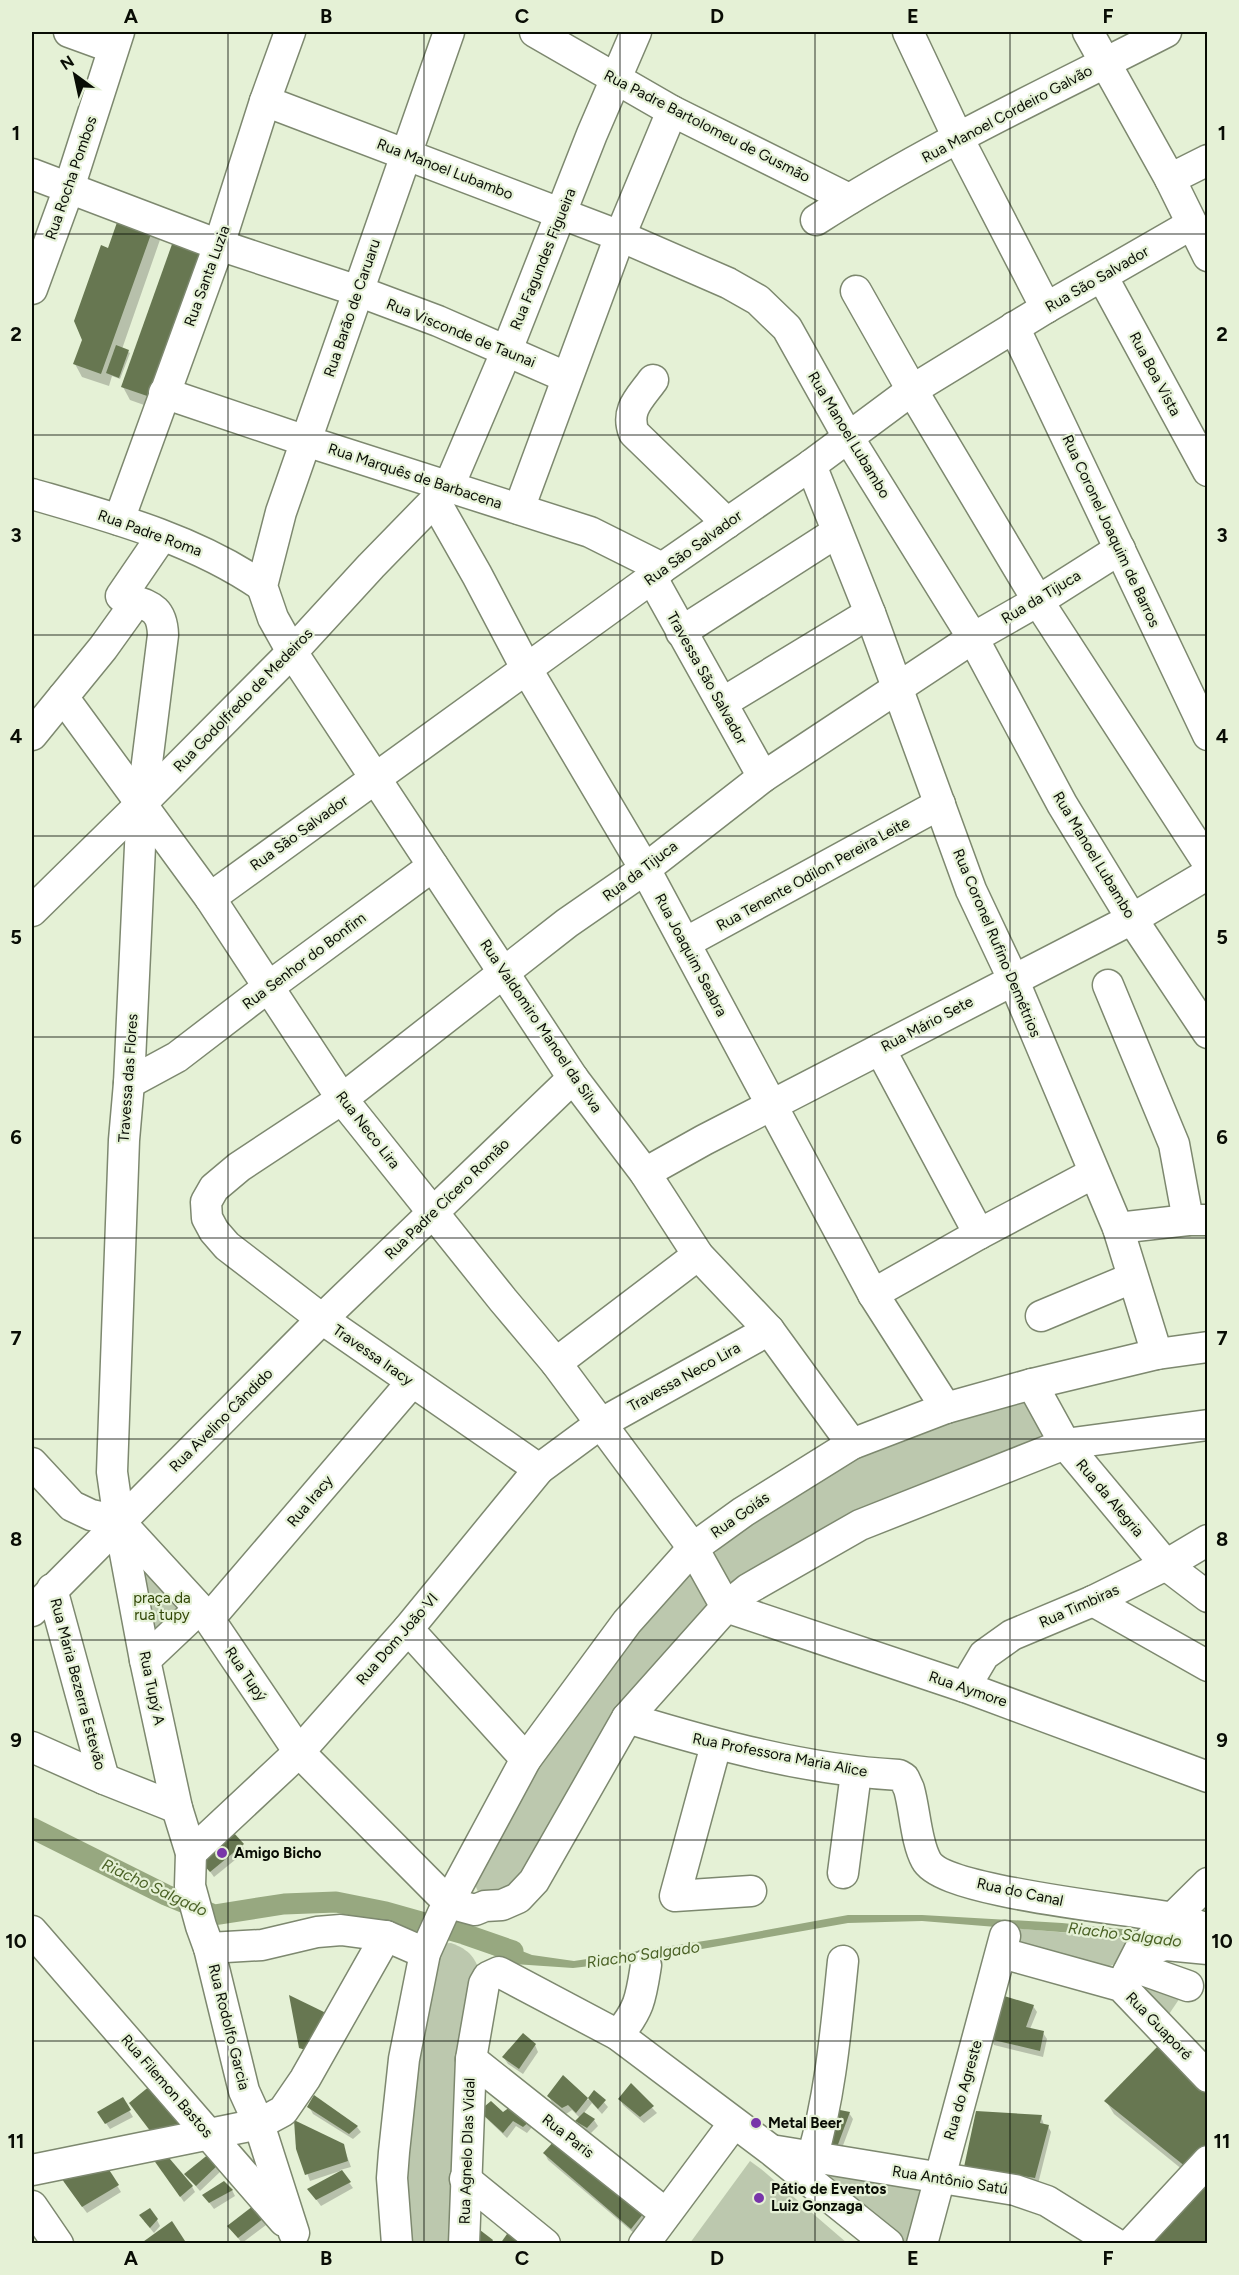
<svg xmlns="http://www.w3.org/2000/svg" width="1239" height="2275" viewBox="0 0 1239 2275" font-family="Figtree,sans-serif">
<style>
.green{fill:#bcc8ae}
.water{fill:#97a880}
.shadow{fill:#0003}
.lines{fill:none;stroke-linecap:round;stroke-linejoin:round}
.canal{stroke:#97a880;stroke-width:21}
.building{fill:#677751}
.minor-casing{stroke:#7d886f;stroke-width:33}
.minor{stroke:#fff;stroke-width:30}
.grid{fill:none;stroke:#090d05;stroke-width:1.5;stroke-opacity:0.55}
.poi-dot{fill:#7835a9;stroke:#e5f1d6;stroke-width:2}
.labels{text-anchor:middle;stroke-width:4.5;stroke-linejoin:round;paint-order:stroke}
.street-label{font-size:15px;fill:#090d05;stroke:#e5f1d6}
.park-label{font-size:15px;fill:#314605;stroke:#e5f1d6}
.poi-label{font-size:15px;font-weight:bold;fill:#090d05;stroke:#e5f1d6;text-anchor:start}
.water-label{font-size:16px;font-style:italic;fill:#4a6125;stroke:#e5f1d6}
.neatline{fill:none;stroke:#090d05;stroke-width:2}
.grid-label{font-size:20px;text-anchor:middle;font-weight:bold;fill:#090d05}
</style>
<rect width="100%" height="100%" fill="#e5f1d6"/>
<g class="green">
<path d="M1028,1397L1046,1440L744,1583C720,1582 715,1577 715,1553L728,1540L755,1519L864,1452L908,1435Z"/>
<path d="M119,1521L199,1609L145,1660Z"/>
<path d="M693,1573L714,1604L524,1881L488,1901L478,1892L470,1872L575,1706L685,1577Z"/>
<path d="M1013,1928L1137,1939L1117,1963L1108,1967L1009,1946Z"/>
<path d="M451,1943C470,1950 476,1958 481,1977L455,2243L408,2244L402,2197L412,2058L438,1944Z"/>
<path d="M1140,1974L1186,1989L1165,2020L1134,1985Z"/>
<path d="M750,2161L761,2169L847,2243H690Z"/>
<path d="M816,2172L922,2183L915,2243H898Z"/>
</g>
<path class="water" d="M848,1915H922L1062,1923L1142,1931L1136,1938L922,1921L848,1923L634,1961L573,1968L514,1964L484,1951L489,1938L532,1955L574,1961L723,1938Z"/>
<g class="shadow">
<path d="M122,213L161,237L122,349L130,353L120,379L112,376L109,386L82,377L75,364Z"/>
<path d="M207,245L161,411L130,400L123,387Z"/>
<path d="M233,1834L246,1851L214,1877L203,1862Z"/>
<path d="M1033,2006L1037,2012L1030,2029L1043,2033L1047,2039L1043,2057L994,2045L991,2039Z"/>
<path d="M535,2045L538,2052L523,2074L508,2064L504,2058Z"/>
<path d="M563,2078L588,2100L595,2092L608,2107L602,2114L592,2103L584,2113L594,2120L598,2126L591,2133L580,2127L577,2121L580,2118L572,2110L566,2114L552,2103L549,2096Z"/>
<path d="M631,2086L657,2113L644,2123L623,2105L620,2099Z"/>
<path d="M1208,2095V2165L1194,2179L1114,2114L1106,2101Z"/>
<path d="M122,2099L133,2117L110,2129L99,2113Z"/>
<path d="M309,2107L357,2127L361,2132L353,2139L313,2114Z"/>
<path d="M481,2111L502,2114L529,2121L532,2127L527,2133L516,2126L507,2138L485,2117Z"/>
<path d="M849,2113L853,2119L836,2164L821,2156Z"/>
<path d="M1041,2116L1044,2125L1048,2126L1051,2132L1038,2184L969,2173Z"/>
<path d="M343,2145L351,2167L340,2170L353,2188L321,2206L313,2195L341,2172L340,2171L310,2181L298,2148Z"/>
<path d="M545,2154L649,2216L635,2234L548,2160Z"/>
<path d="M210,2155L222,2170L200,2191L186,2175Z"/>
<path d="M104,2164L121,2192L87,2213L64,2182Z"/>
<path d="M159,2166L190,2183L195,2192L184,2202Z"/>
<path d="M232,2190L235,2196L214,2209L208,2201Z"/>
<path d="M262,2219L266,2225L242,2243L233,2232Z"/>
<path d="M157,2220L160,2226L154,2233L144,2221Z"/>
</g>
<g class="lines">
<path class="canal" d="M32,1828L166,1895L214,1915L284,1904L336,1902L386,1912L464,1934L513,1951"/>
</g>
<g class="building">
<path d="M121,211L155,223L101,374L73,364L82,340L74,321L101,245L108,248Z"/>
<path d="M176,233L208,244L153,398L121,387Z"/>
<path d="M116,345L129,350L119,378L106,373Z"/>
<path d="M233,1832L244,1844L210,1872L201,1862Z"/>
<path d="M289,1995L326,2013L309,2051L299,2048Z"/>
<path d="M1001,1995L1034,2005L1026,2027L1044,2031L1040,2051L989,2039Z"/>
<path d="M523,2033L536,2044L519,2069L502,2057Z"/>
<path d="M1159,2045L1208,2093V2145L1186,2167L1104,2101Z"/>
<path d="M563,2075L588,2098L576,2113L568,2105L562,2108L547,2096Z"/>
<path d="M631,2083L654,2106L640,2117L618,2099Z"/>
<path d="M151,2085L184,2122L151,2132L129,2103Z"/>
<path d="M594,2090L606,2100L598,2109L588,2098Z"/>
<path d="M314,2095L358,2126L349,2134L307,2107Z"/>
<path d="M123,2097L131,2110L105,2124L97,2112Z"/>
<path d="M491,2101L503,2112L513,2105L530,2121L523,2127L513,2121L503,2133L479,2111Z"/>
<path d="M835,2109L850,2112L833,2158L819,2156Z"/>
<path d="M976,2111L1042,2115L1040,2123L1049,2125L1035,2178L964,2167Z"/>
<path d="M584,2112L595,2119L587,2128L575,2121Z"/>
<path d="M294,2120L344,2144L348,2161L305,2175L296,2149Z"/>
<path d="M557,2138L647,2209L631,2229L543,2153Z"/>
<path d="M164,2152L193,2186L180,2197L153,2159Z"/>
<path d="M210,2153L220,2163L196,2186L184,2174Z"/>
<path d="M104,2162L119,2185L82,2207L59,2175Z"/>
<path d="M342,2170L351,2182L316,2200L307,2189Z"/>
<path d="M1208,2180V2244H1145Z"/>
<path d="M224,2181L233,2190L209,2203L202,2195Z"/>
<path d="M253,2206L264,2218L238,2238L227,2226Z"/>
<path d="M150,2208L158,2219L150,2228L139,2215Z"/>
<path d="M172,2221L187,2244H140Z"/>
<path d="M512,2227L524,2244H500Z"/>
<path d="M480,2230L493,2240L491,2244L468,2242Z"/>
</g>
<g class="lines">
<defs>
<g id="minor">
<path d="M69,32L113,48"/>
<path d="M449,32L281,512L262,586L273,618L292,652L573,1078L645,1173L698,1255L769,1330L852,1444"/>
<path d="M535,32L672,111L849,199"/>
<path d="M908,32L958,138L1046,308"/>
<path d="M1088,32L1170,179L1208,256"/>
<path d="M265,101L620,236L728,283L758,300L787,328L848,437L973,638L1062,804L1132,919L1208,1033"/>
<path d="M32,174L219,245L358,291L438,321L566,377"/>
<path d="M1170,179L1208,160"/>
<path d="M816,220C928,148 1049,92 1166,32"/>
<path d="M1102,276L1208,471"/>
<path d="M32,289L69,188L119,32"/>
<path d="M856,291L912,390L1038,601L1208,863"/>
<path d="M1014,327L1208,735"/>
<path d="M653,380C640,398 625,410 634,433L727,523"/>
<path d="M164,393L306,441L590,532L662,568"/>
<path d="M811,465L870,613L971,890L1013,979L1118,1228L1157,1354"/>
<path d="M32,494C111,517 194,539 262,586"/>
<path d="M435,501L477,575L526,668L645,869L873,1294L946,1408"/>
<path d="M519,509L620,236L672,111"/>
<path d="M119,520L219,245L265,101L290,32"/>
<path d="M162,536L121,596C146,606 162,604 163,635L142,803L129,1083L124,1140L112,1472L119,1521L145,1660L177,1808L191,1853L190,1886L201,1926L209,1948L244,2091L259,2124L294,2233"/>
<path d="M652,578L763,777"/>
<path d="M681,632L837,532"/>
<path d="M63,697L210,898L342,1099L503,1300L556,1363L693,1548L726,1607"/>
<path d="M722,703L870,613"/>
<path d="M32,735L103,648L136,602"/>
<path d="M210,898L652,578L662,568L811,465L912,390L1046,308L1192,224"/>
<path d="M32,911L142,803L292,652L371,566L449,486L507,350L592,134L636,32"/>
<path d="M685,943L940,804"/>
<path d="M1108,985L1174,1144L1188,1220"/>
<path d="M880,1049L979,1234"/>
<path d="M129,1083L177,1057L267,988L433,866"/>
<path d="M645,1173L704,1140L1132,919L1208,874"/>
<path d="M1118,1228L1188,1220H1207"/>
<path d="M873,1294L979,1234L1094,1173"/>
<path d="M1041,1316L1132,1278"/>
<path d="M556,1363L698,1255"/>
<path d="M1032,1384L1065,1444L1166,1565L1208,1597"/>
<path d="M32,1463L72,1506L91,1515L119,1521L209,1619L299,1752L449,1903L475,1910L485,1906L502,1905L518,1898L534,1881L627,1718L726,1607L748,1589L860,1525L1065,1444L1208,1425"/>
<path d="M539,1469L322,1319L227,1246L214,1231L207,1218L206,1202L214,1188L239,1167L342,1099L567,923L645,869L763,777L973,638L1038,601L1120,549"/>
<path d="M52,1589L104,1779"/>
<path d="M1093,1601L1208,1666"/>
<path d="M726,1607L965,1687L1208,1777"/>
<path d="M32,1611L322,1319L573,1078"/>
<path d="M209,1619L412,1382"/>
<path d="M408,1629L526,1759"/>
<path d="M145,1660L199,1609"/>
<path d="M965,1687L984,1655L1012,1635L1093,1601L1166,1565L1208,1540"/>
<path d="M627,1718C716,1745 807,1770 899,1775L904,1778L909,1789C915,1810 916,1842 926,1860C943,1893 1131,1909 1173,1918C1184,1920 1196,1925 1208,1929"/>
<path d="M716,1745L675,1896L751,1891"/>
<path d="M32,1747L104,1779L177,1808"/>
<path d="M191,1853L299,1752L408,1629L539,1469L600,1424L769,1330"/>
<path d="M843,1873L856,1773"/>
<path d="M32,1931L284,2221"/>
<path d="M209,1948L262,1945L317,1932L341,1930L386,1936L425,1953"/>
<path d="M1139,1952L1166,1945L1208,1949"/>
<path d="M1002,1953L1121,1986L1208,2077"/>
<path d="M1128,1973L1143,1970L1188,1986"/>
<path d="M1121,1986L1139,1951L1208,1883"/>
<path d="M618,2035C640,2009 641,1997 646,1965"/>
<path d="M471,2059L665,2213"/>
<path d="M777,2151L1015,2190L1047,2201L1116,2244"/>
<path d="M812,2158C831,2093 836,2028 843,1961"/>
<path d="M32,2170L259,2124L283,2111L305,2079L386,1936"/>
<path d="M465,2179L545,2244"/>
<path d="M32,2206L58,2244"/>
<path d="M397,2244L392,2178L394,2152L404,2059L425,1953L443,1913L526,1759L627,1622L693,1548L743,1512L852,1444L946,1408L1032,1384L1157,1354L1208,1347"/>
<path d="M464,2244L471,2059L484,1984L488,1977L499,1972L618,2035L771,2150L888,2244"/>
<path d="M644,2244L734,2123"/>
<path d="M922,2244L1005,1936"/>
<path d="M1131,2244L1208,2161"/>
</g>
</defs>
<use href="#minor" class="minor-casing"/>
<use href="#minor" class="minor"/>
</g>
<path class="grid" d="M228,32V2244M424,32V2244M620,32V2244M815,32V2244M1010,32V2244M32,234H1208M32,435H1208M32,635H1208M32,836H1208M32,1037H1208M32,1238H1208M32,1439H1208M32,1640H1208M32,1840H1208M32,2041H1208"/>
<g class="poi-dot">
<circle cx="222" cy="1853" r="6"/>
<circle cx="756" cy="2123" r="6"/>
<circle cx="759" cy="2198" r="6"/>
</g>
<g class="labels">
<g class="street-label">
<text transform="translate(1007 114) rotate(-28)" y="5">Rua Manoel Cordeiro Galvão</text>
<text transform="translate(707 126) rotate(27)" y="5">Rua Padre Bartolomeu de Gusmão</text>
<text transform="translate(445 169) rotate(21)" y="5">Rua Manoel Lubambo</text>
<text transform="translate(71 178) rotate(-71)" y="5">Rua Rocha Pombos</text>
<text transform="translate(543 259) rotate(-68)" y="5">Rua Fagundes Figueira</text>
<text transform="translate(207 276) rotate(-70)" y="5">Rua Santa Luzia</text>
<text transform="translate(1097 279) rotate(-30)" y="5">Rua São Salvador</text>
<text transform="translate(352 308) rotate(-71)" y="5">Rua Barão de Caruaru</text>
<text transform="translate(461 333) rotate(22)" y="5">Rua Visconde de Taunai</text>
<text transform="translate(1155 374) rotate(62)" y="5">Rua Boa Vista</text>
<text transform="translate(849 435) rotate(59)" y="5">Rua Manoel Lubambo</text>
<text transform="translate(415 476) rotate(18)" y="5">Rua Marquês de Barbacena</text>
<text transform="translate(1111 531) rotate(65)" y="5">Rua Coronel Joaquim de Barros</text>
<text transform="translate(150 533) rotate(20)" y="5">Rua Padre Roma</text>
<text transform="translate(693 548) rotate(-36)" y="5">Rua São Salvador</text>
<text transform="translate(1041 597) rotate(-31)" y="5">Rua da Tijuca</text>
<text transform="translate(707 678) rotate(61)" y="5">Travessa São Salvador</text>
<text transform="translate(243 700) rotate(-46)" y="5">Rua Godolfredo de Medeiros</text>
<text transform="translate(299 833) rotate(-36)" y="5">Rua São Salvador</text>
<text transform="translate(1094 855) rotate(59)" y="5">Rua Manoel Lubambo</text>
<text transform="translate(640 871) rotate(-37)" y="5">Rua da Tijuca</text>
<text transform="translate(813 874) rotate(-29)" y="5">Rua Tenente Odilon Pereira Leite</text>
<text transform="translate(997 943) rotate(67)" y="5">Rua Coronel Rufino Demétrios</text>
<text transform="translate(691 955) rotate(62)" y="5">Rua Joaquim Seabra</text>
<text transform="translate(304 961) rotate(-37)" y="5">Rua Senhor do Bonfim</text>
<text transform="translate(927 1024) rotate(-28)" y="5">Rua Mário Sete</text>
<text transform="translate(541 1026) rotate(56)" y="5">Rua Valdomiro Manoel da Silva</text>
<text transform="translate(128 1078) rotate(-86)" y="5">Travessa das Flores</text>
<text transform="translate(368 1130) rotate(52)" y="5">Rua Neco Lira</text>
<text transform="translate(447 1199) rotate(-44)" y="5">Rua Padre Cícero Romão</text>
<text transform="translate(373 1355) rotate(35)" y="5">Travessa Iracy</text>
<text transform="translate(684 1377) rotate(-29)" y="5">Travessa Neco Lira</text>
<text transform="translate(221 1420) rotate(-45)" y="5">Rua Avelino Cândido</text>
<text transform="translate(1110 1498) rotate(50)" y="5">Rua da Alegria</text>
<text transform="translate(310 1501) rotate(-50)" y="5">Rua Iracy</text>
<text transform="translate(740 1515) rotate(-35)" y="5">Rua Goiás</text>
<text transform="translate(1079 1606) rotate(-24)" y="5">Rua Timbiras</text>
<text transform="translate(397 1639) rotate(-49)" y="5">Rua Dom João VI</text>
<text transform="translate(246 1674) rotate(56)" y="5">Rua Tupý</text>
<text transform="translate(78 1684) rotate(75)" y="5">Rua Maria Bezerra Estevão</text>
<text transform="translate(152 1688) rotate(78)" y="5">Rua Tupý A</text>
<text transform="translate(968 1689) rotate(19)" y="5">Rua Aymore</text>
<text transform="translate(780 1755) rotate(11)" y="5">Rua Professora Maria Alice</text>
<text transform="translate(1020 1892) rotate(12)" y="5">Rua do Canal</text>
<text transform="translate(1159 2026) rotate(46)" y="5">Rua Guaporé</text>
<text transform="translate(229 2027) rotate(76)" y="5">Rua Rodolfo Garcia</text>
<text transform="translate(167 2086) rotate(49)" y="5">Rua Filemon Bastos</text>
<text transform="translate(963 2090) rotate(-74)" y="5">Rua do Agreste</text>
<text transform="translate(568 2136) rotate(38)" y="5">Rua Paris</text>
<text transform="translate(467 2151) rotate(-88)" y="5">Rua Agnelo DIas Vidal</text>
<text transform="translate(950 2180) rotate(9)" y="5">Rua Antônio Satú</text>
</g>
<g class="park-label">
<text x="162" y="1603">praça da<tspan x="162" dy="17">rua tupy</tspan></text>
</g>
<g class="poi-label">
<text x="234" y="1858">Amigo Bicho</text>
<text x="768" y="2128">Metal Beer</text>
<text x="771" y="2194">Pátio de Eventos<tspan x="771" dy="17">Luiz Gonzaga</tspan></text>
</g>
<g class="water-label">
<text transform="translate(155 1887) rotate(25)" y="6">Riacho Salgado</text>
<text transform="translate(1125 1934) rotate(7)" y="6">Riacho Salgado</text>
<text transform="translate(643 1954) rotate(-8)" y="6">Riacho Salgado</text>
</g>
</g>
<rect width="1239" height="2275" fill="none" stroke="#e5f1d6" stroke-width="66"/>
<g transform="translate(75 75) rotate(327)" stroke="#e5f1d6" stroke-width="4.5" paint-order="stroke">
<path d="M0-4.5L10 22L0 15L-10 22Z" fill="#090d05"/>
<text y="-9" font-size="16" font-weight="bold" text-anchor="middle" fill="#090d05">N</text>
</g>
<rect x="33" y="33" width="1173" height="2209" class="neatline"/>
<g class="grid-label">
<text x="131" y="23">A</text>
<text x="326" y="23">B</text>
<text x="522" y="23">C</text>
<text x="717" y="23">D</text>
<text x="913" y="23">E</text>
<text x="1108" y="23">F</text>
<text x="16" y="140">1</text>
<text x="1222" y="140">1</text>
<text x="16" y="341">2</text>
<text x="1222" y="341">2</text>
<text x="16" y="542">3</text>
<text x="1222" y="542">3</text>
<text x="16" y="743">4</text>
<text x="1222" y="743">4</text>
<text x="16" y="944">5</text>
<text x="1222" y="944">5</text>
<text x="16" y="1144">6</text>
<text x="1222" y="1144">6</text>
<text x="16" y="1345">7</text>
<text x="1222" y="1345">7</text>
<text x="16" y="1546">8</text>
<text x="1222" y="1546">8</text>
<text x="16" y="1747">9</text>
<text x="1222" y="1747">9</text>
<text x="16" y="1948">10</text>
<text x="1222" y="1948">10</text>
<text x="16" y="2148">11</text>
<text x="1222" y="2148">11</text>
<text x="131" y="2265">A</text>
<text x="326" y="2265">B</text>
<text x="522" y="2265">C</text>
<text x="717" y="2265">D</text>
<text x="913" y="2265">E</text>
<text x="1108" y="2265">F</text>
</g>
</svg>
